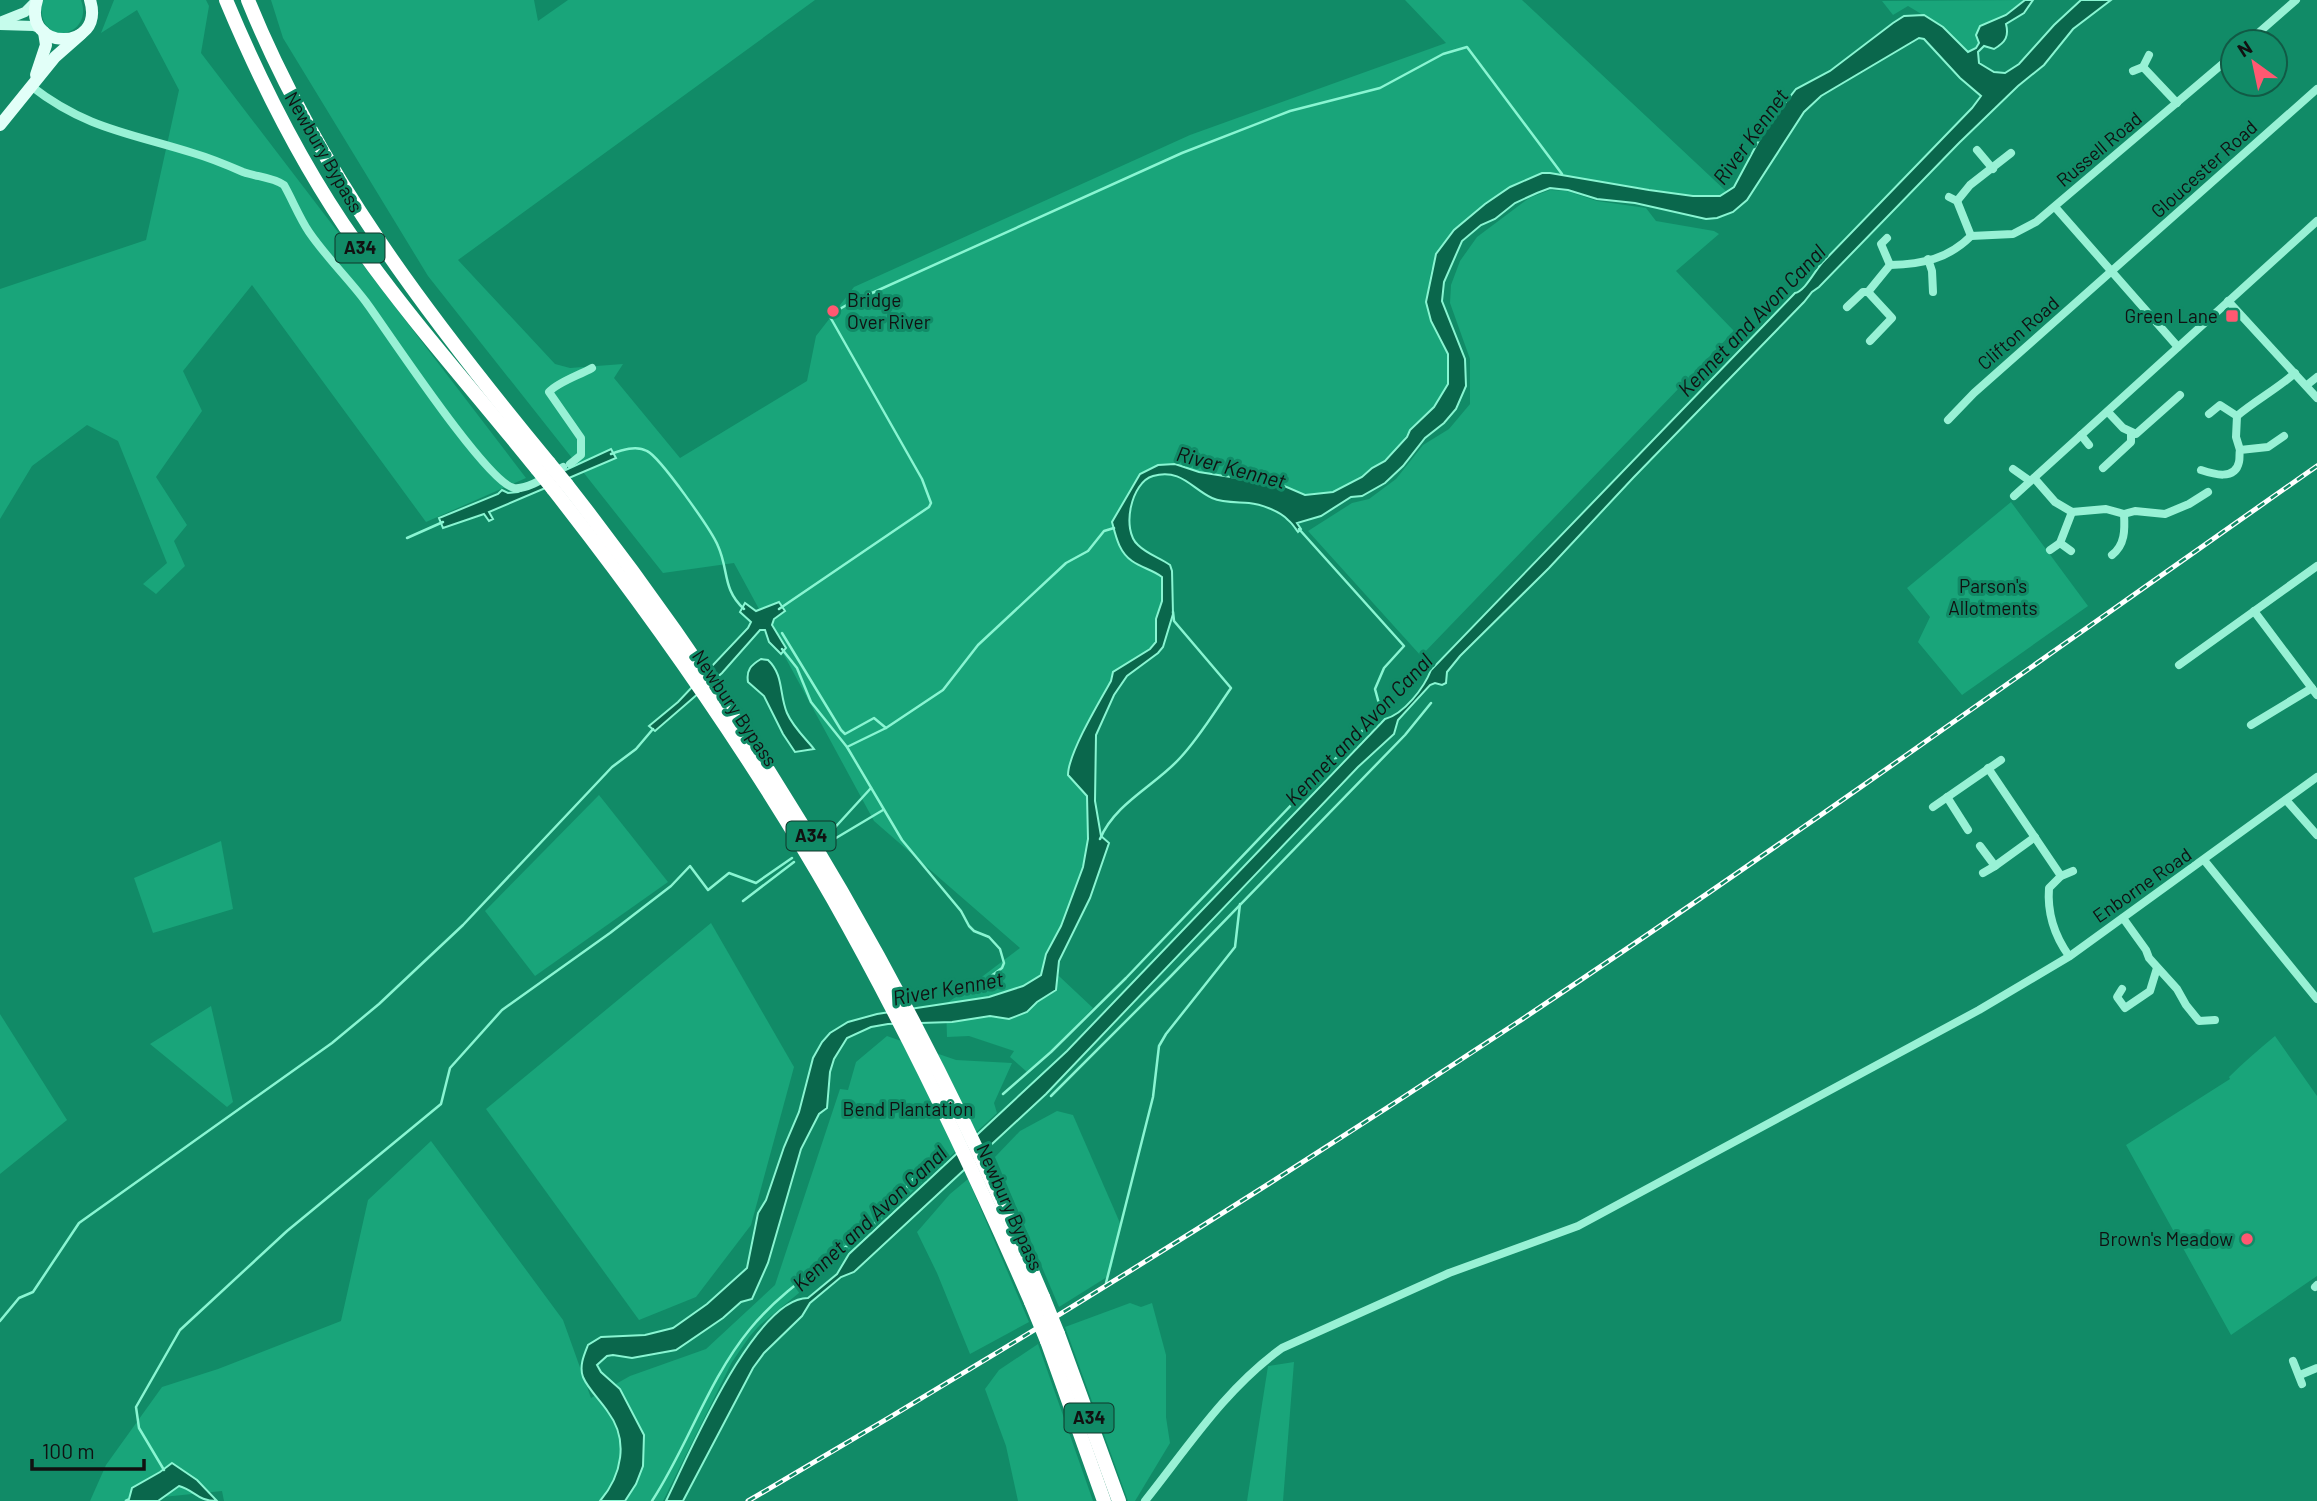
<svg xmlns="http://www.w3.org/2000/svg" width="2317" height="1501" viewBox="0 0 2317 1501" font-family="Barlow,sans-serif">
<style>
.green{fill:#19a57a}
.water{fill:#0a674c;stroke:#89f5d2;stroke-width:2}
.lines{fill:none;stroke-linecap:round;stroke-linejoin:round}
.stream{stroke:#89f5d2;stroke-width:2.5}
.street{stroke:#98f1d5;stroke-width:8}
.secondary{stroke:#c6fcec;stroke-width:10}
.primary{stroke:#e2fff8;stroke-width:12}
.highway{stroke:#fff;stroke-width:14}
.rail-casing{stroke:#fff;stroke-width:5}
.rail{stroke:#118b67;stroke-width:2.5;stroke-dasharray:8;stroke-linecap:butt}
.highway-bridge{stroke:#fff;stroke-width:14}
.poi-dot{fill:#ff5871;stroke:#118b67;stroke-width:2.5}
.labels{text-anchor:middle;stroke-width:6;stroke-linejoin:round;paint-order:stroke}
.shield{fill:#118b67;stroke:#11362b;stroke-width:2}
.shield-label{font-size:18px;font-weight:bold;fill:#111}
.street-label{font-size:19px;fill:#111;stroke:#118b67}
.poi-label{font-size:19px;fill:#111;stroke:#118b67;text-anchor:end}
.park-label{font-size:19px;fill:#111;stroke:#118b67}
.water-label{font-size:21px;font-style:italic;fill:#111;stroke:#118b67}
</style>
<rect width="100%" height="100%" fill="#118b67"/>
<g class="green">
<path d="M42,0H81C95,37 35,51 42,0Z"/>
<path d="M114,0H206L209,6L201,53L526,478L426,522L252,285L183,371L202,411L156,477L187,525L174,541L185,566L156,594L143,584L167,563L118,441L87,425L32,466L0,519V289L146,240L179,90L137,10L101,33Z"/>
<path d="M271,0H534L538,21L568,0H815L458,260L555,364L570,368L623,364L614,378L680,458L807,381L816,336L854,287L1190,135L1446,43L1405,0H1522L1727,192L1720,196H1693L1542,173L1510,187L1485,204L1454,230L1431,270L1426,302L1431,321L1448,354V384L1445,391L1434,407L1410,430L1394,453L1361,477L1333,492L1305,495L1282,485L1199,472L1185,467L1140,474L1112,522L1132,561L1162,577V601L1156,619V642L1150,649L1113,672L1111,681L1082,735L1068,775L1087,796L1088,839L1083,867L1061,926L1046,954L1044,962L1093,1008L1051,1052L1027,1072L1010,1057L1014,1051L969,1036L947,1037L946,1004L1020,948L874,821L734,563L663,573L428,276L283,38Z"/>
<path d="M2025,0C2012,18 1992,18 1976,35L1979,42L1976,48L1968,52C1949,33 1931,19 1908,6L1893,15L1882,1Z"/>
<path d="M1550,190L1567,191L1597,201L1646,208L1656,221L1714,231L1719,234L1676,271L1734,331L1421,656L1308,531L1352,503L1369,499L1396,479L1423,445L1449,429L1470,404V359L1450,303L1451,285L1460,261L1477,237L1529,198Z"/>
<path d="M2011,502L2088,606L1962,695L1918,642L1930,617L1907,588Z"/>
<path d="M599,795L668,882L535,976L485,911Z"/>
<path d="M221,841L233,909L153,933L134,878Z"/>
<path d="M711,923L794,1067L751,1225L696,1297L639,1320L486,1109Z"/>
<path d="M211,1006L233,1102L227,1107L150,1044Z"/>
<path d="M0,1014L67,1120L0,1174Z"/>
<path d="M887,1036L956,1060L1012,1063L994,1103L997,1113L827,1270L760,1325L750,1336L732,1362L663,1501H224L222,1491L123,1501H90L106,1465L162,1387L218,1369L341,1321L368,1200L431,1141L563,1320L591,1398L630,1376L706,1349L775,1285L840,1089L848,1090L856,1062Z"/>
<path d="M2275,1036L2317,1096V1276L2231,1335L2126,1145L2230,1079L2229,1077C2243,1063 2259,1049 2275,1036Z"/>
<path d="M1057,1111L1073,1115L1120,1223L1112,1266L1107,1277L1059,1307L995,1157L1020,1131Z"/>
<path d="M968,1179L1029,1322L970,1354L937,1273L917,1232L950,1194Z"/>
<path d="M1130,1303L1141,1307L1152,1303L1166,1355V1417L1170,1443L1135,1501H1128L1065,1327Z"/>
<path d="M1038,1344L1093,1501H1018L1006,1446L985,1389L999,1370Z"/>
<path d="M1294,1362L1283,1501H1247L1268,1366Z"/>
</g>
<g class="water">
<path d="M2025,0H2033L2024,13L2006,24C2009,36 2006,42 1994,49L1984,46L1978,52L1979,63L1994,72L2005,73L2019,64L2054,25L2081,0H2111L2073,29L2044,65L2018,86L1959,143L1819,287L1812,292L1804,302L1633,478L1549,568L1460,656L1447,672L1446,683L1442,685L1435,683L1430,685L1398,720L1394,734L1358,767L1046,1094L854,1272L841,1277L810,1303L802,1316L764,1353L753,1368L683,1501H666C688,1457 754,1298 808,1298L837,1274L849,1254L1067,1051L1385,719C1404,714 1424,688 1431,670L1795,293C1805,291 1814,272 1822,263L1972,108L1981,96L1960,78L1924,39L1919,38L1821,96L1804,112L1747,200L1733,212L1717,218L1706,219L1635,203L1597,199L1568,190L1550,188L1537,193L1515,203L1495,219L1481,225L1462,241L1444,282L1442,301L1465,359L1466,386L1456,409L1444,423L1425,438L1403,466L1385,483L1362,496L1351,497L1321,516L1297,523L1301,529L1298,532C1295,528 1292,523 1288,520C1280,511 1260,504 1249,503C1237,502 1223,503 1212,498C1192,489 1181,468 1153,476C1131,482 1121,530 1138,545C1147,554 1160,558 1170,565L1172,571L1173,614L1163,647L1158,653L1127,676L1114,695L1096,735L1095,801L1101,836L1109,843L1090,898L1059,961L1056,990L1037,1002L1027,1012L1009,1019L990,1016L952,1022L888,1024L871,1027L847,1038L834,1059L830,1072L827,1108L819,1114L801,1149L768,1263L752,1299L741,1302L723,1318L676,1350L632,1358L613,1355L607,1356L597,1365L601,1372L620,1389L644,1435L643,1466L636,1484L625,1501H600C622,1475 629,1440 608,1412C601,1401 588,1389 583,1377C579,1366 584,1355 588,1345L601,1337L645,1335L673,1328L707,1304L747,1268L758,1213L766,1200L784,1147L799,1112L813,1058L822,1042L830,1033L848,1022L877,1014L989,997L1023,986L1041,975L1046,954L1061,926L1083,867L1088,839L1087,796L1068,775C1068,754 1099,702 1111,681L1113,672L1150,649L1156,642V619L1162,601V577C1153,570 1142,568 1132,561C1119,552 1116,537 1112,522L1140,474L1158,465L1175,464L1199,472L1282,485L1305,495L1333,492L1362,477L1372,468L1385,461L1407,437L1410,430L1434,407L1448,384V354L1431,321L1426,302L1436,254L1454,230L1485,204L1510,187L1542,173H1550L1649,190L1693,196H1720L1734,187L1765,129L1796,89L1830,71L1893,23L1904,16L1924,15L1943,27L1968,52L1976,48L1979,43L1976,35L1980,26L2006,15Z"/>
<path d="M611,449L616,458L489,512L493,519L489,521L484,514L443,528L439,518L498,494L502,490L508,493L518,492Z"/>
<path d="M779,602L785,611L774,619L772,625L786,648L781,654L769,642L765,630H760L722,673L655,731L649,726L678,702L748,628L751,622L740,612L745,603L756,611Z"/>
<path d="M761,659L768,660C784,675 779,694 787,713C793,727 806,739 814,749L795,752L783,734L764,696L748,682C746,670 751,665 761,659Z"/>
<path d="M172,1463L197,1480L217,1501C197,1501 196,1491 179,1486L158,1501H125L129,1499L132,1488L160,1472Z"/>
</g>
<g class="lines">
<g class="stream">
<path d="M611,454C622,450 636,445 647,451C660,457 712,531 718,546C729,570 722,589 744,609"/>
<path d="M407,538L443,522"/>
<path d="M779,609L929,507L931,503L922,479L829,315L852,302L1182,153L1290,111L1380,88L1443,54L1467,47L1562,174"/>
<path d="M782,633L841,730L845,734L874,718L886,728"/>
<path d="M782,649L797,668L811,702L847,747L902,840L961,911L969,926L974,931L989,937L1000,949L1004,963L1002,968L987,979L969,985"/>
<path d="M847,747L886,728L943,690L978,645L1066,563L1088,551L1104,531L1114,528"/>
<path d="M829,834L871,788"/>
<path d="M1100,839C1115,803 1156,785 1180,758C1199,738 1215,711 1231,688L1174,621L1173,612"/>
<path d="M831,841L883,810"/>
<path d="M743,901L794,862"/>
<path d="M1003,1094L1051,1052L1126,978L1381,711L1375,689L1384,668L1404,646L1299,529"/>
<path d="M1051,1096L1170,977L1405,735L1431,703"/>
<path d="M1106,1283L1153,1097L1159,1046L1166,1034L1235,947L1240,904"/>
<path d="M0,1321L19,1298L33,1292L79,1223L332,1043L379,1004L463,925L612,767L636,749L653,729"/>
<path d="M164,1470L139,1428L136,1407L180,1330L287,1231L441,1104L450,1068L502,1010L610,933L671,886L690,866L708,890L729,873L756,883L792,858"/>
<path d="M652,1501C688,1446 708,1380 750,1329C781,1291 822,1266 860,1236C883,1218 900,1195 918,1173"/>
</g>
<g class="street">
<path d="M2248,42L2296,0"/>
<path d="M2143,67L2177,103"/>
<path d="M2133,71L2143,67L2149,55"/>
<path d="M31,86C86,129 130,133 193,153C210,158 227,165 243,172C257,177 272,177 284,185C293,201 299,217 309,232C326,257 348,278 366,302C388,332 487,483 514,488C529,490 550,474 563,467"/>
<path d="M1977,150L1993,169"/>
<path d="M1949,197L1957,201L1971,236"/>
<path d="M1957,201L1970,185L2011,153"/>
<path d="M2055,207L2178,347"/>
<path d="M1971,236L2013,234L2036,222L2233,55"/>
<path d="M1887,238L1881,244L1890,265"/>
<path d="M1928,259L1932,271L1933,292"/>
<path d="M1868,292L1892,318L1870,341"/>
<path d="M2228,301L2317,398"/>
<path d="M1847,307L1863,292H1868L1890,265C1923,264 1948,259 1971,236"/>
<path d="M2307,385L2317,377"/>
<path d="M2108,412L2123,428L2136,434L2180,395"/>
<path d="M2209,414L2220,405L2237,416"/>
<path d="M1948,420L1974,393L2317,89"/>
<path d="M2081,435L2089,445"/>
<path d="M2240,450L2236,437L2237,416C2256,400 2277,389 2295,373"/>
<path d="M570,464L581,455V438L549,392C558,382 580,375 592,368"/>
<path d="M2103,468L2131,442V433"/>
<path d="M2013,469L2030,481"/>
<path d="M2201,470C2213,474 2235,481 2239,462C2240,458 2239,454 2240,450L2268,447L2284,436"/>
<path d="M2034,478L2055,502L2072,512L2106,509L2124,514L2135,511L2165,514L2189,504L2208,492"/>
<path d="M2014,496L2317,221"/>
<path d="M2060,543L2071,551"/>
<path d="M2050,550L2060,543L2072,512"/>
<path d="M2112,555C2125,545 2125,530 2124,514"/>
<path d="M2254,611L2317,695"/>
<path d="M2179,665L2317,566"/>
<path d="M2251,725L2312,688"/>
<path d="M1988,768L2061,876"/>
<path d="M1947,797L1968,830"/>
<path d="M2286,800L2317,835"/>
<path d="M1933,807L2001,760"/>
<path d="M1980,846L1995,866L2035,837"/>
<path d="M2204,860L2317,999"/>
<path d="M1983,873L1995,866"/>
<path d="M2123,918L2146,950L2149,958L2177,989L2186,1005L2199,1021L2215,1020"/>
<path d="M2069,956C2054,935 2047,914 2049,888L2061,876L2073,871"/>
<path d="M2122,989L2117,997L2125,1008L2150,991L2157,968"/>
<path d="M2315,1287L2317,1285"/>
<path d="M2293,1361L2302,1384"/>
<path d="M2300,1375L2317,1368"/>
<path d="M1145,1501C1188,1447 1225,1389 1282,1348L1449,1273L1578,1226L1979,1010L2070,956L2317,777"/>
</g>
<g class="secondary">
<path d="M0,22L25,12L37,0"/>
<path d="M0,25L34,26L42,29"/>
</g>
<g class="primary">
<path d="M37,0C21,52 106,52 90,0"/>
<path d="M36,75L46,45L44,32"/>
<path d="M0,125L55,57L80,35"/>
</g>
<g class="highway">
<path d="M226,0C262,86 303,168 357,244C412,322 477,394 537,469"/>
<path d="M248,0C318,173 431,320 549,463"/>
<path d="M567,485C762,734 920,1005 1043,1297"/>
<path d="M553,489C655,619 751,756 833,899C907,1030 971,1164 1031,1302"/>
<path d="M1058,1334L1119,1501"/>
<path d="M1047,1341L1104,1501"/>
</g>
<defs>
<path id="rail" d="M748,1501C1010,1348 1266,1189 1518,1022C1788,842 2051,652 2317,466"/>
</defs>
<use href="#rail" class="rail-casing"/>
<use href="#rail" class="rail"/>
<g class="highway-bridge">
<path d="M549,463L567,485"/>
<path d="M537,469L553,489"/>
<path d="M1043,1297L1058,1334"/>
<path d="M1031,1302L1047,1341"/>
</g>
</g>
<g class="poi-dot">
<circle cx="833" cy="311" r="7"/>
<rect x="2225" y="309" width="14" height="14" rx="3.5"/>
<circle cx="2247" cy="1239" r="7"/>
</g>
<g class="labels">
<g class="shield">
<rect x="335.5" y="233.5" width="49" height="29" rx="5"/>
<rect x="786.5" y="821.5" width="49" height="29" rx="5"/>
<rect x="1064.5" y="1403.5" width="49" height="29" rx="5"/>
</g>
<g class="shield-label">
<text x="360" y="254">A34</text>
<text x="811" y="842">A34</text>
<text x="1089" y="1424">A34</text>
</g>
<g class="street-label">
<text transform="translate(2099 149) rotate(-40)" y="7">Russell Road</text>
<text transform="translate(324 152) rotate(60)" y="7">Newbury Bypass</text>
<text transform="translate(2204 169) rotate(-42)" y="7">Gloucester Road</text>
<text transform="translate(2018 333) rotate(-41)" y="7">Clifton Road</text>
<text transform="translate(735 708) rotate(56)" y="7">Newbury Bypass</text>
<text transform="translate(2142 885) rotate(-35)" y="7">Enborne Road</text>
<text transform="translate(1010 1207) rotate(66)" y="7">Newbury Bypass</text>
</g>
<g class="poi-label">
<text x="847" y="307" text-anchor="start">Bridge<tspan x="847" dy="22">Over River</tspan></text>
<text x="2218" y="323">Green Lane</text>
<text x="2233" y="1246">Brown's Meadow</text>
</g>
<g class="park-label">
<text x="1993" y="593">Parson's<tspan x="1993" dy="22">Allotments</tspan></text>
<text x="908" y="1116">Bend Plantation</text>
</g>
<g class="water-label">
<text transform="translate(1751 137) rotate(-54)" y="7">River Kennet</text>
<text transform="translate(1752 321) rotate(-46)" y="7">Kennet and Avon Canal</text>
<text transform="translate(1231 468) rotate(15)" y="7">River Kennet</text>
<text transform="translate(1359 730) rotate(-46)" y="7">Kennet and Avon Canal</text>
<text transform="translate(948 989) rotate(-10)" y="7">River Kennet</text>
<text transform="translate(870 1219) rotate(-43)" y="7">Kennet and Avon Canal</text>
</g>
</g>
<g transform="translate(2254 63) rotate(327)"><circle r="33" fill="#118b67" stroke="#115a45" stroke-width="2"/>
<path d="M0-5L12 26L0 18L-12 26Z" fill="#ff5871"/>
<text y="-10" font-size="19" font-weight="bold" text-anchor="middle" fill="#111111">N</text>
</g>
<path d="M32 1459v10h112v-10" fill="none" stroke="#111111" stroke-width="3.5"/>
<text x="42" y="1459" font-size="21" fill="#111111" stroke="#118b67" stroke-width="5" paint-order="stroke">100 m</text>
</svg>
